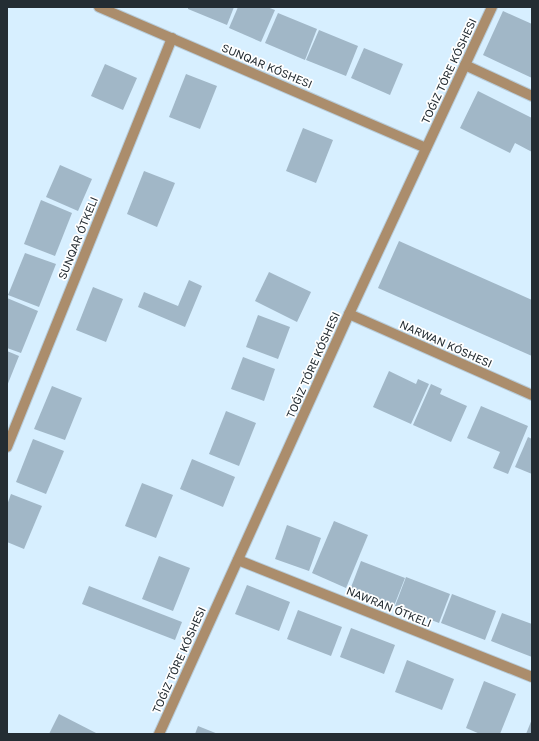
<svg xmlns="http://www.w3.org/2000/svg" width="539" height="741" viewBox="0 0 539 741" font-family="'Golos Text',sans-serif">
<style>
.building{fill:#a1b7c7}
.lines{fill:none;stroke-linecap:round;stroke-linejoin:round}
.minor-casing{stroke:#b7ccda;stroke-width:12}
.minor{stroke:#ab8d6c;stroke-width:10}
.labels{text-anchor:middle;stroke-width:3.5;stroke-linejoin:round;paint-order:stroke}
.street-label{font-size:11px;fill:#242d33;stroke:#fff}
</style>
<rect width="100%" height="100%" fill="#d7efff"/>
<g class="building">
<path d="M188,7H234L227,25L188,9Z"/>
<path d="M238,7H267L275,10L261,42L229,28Z"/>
<path d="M503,11L532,24V78L483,55Z"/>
<path d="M278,13L317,29L305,60L265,43Z"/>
<path d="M319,30L358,46L346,76L306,60Z"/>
<path d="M364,48L403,64L390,95L351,78Z"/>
<path d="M105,64L137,78L123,110L91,96Z"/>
<path d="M186,74L217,86L200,129L169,117Z"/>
<path d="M478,91L532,118V152L515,143L510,153L460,128Z"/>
<path d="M303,128L333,140L316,183L286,171Z"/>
<path d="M60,165L92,179L78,211L46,197Z"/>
<path d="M144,171L175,183L157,227L127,214Z"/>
<path d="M41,200L72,213L55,256L24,244Z"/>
<path d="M399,241L532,300V356L378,288Z"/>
<path d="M25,253L56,264L39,307L8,295Z"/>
<path d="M269,272L311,292L297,322L255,301Z"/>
<path d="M189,280L202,286L185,327L138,307L144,292L178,306Z"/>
<path d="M93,287L123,299L106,342L76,330Z"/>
<path d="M7,298L38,311L21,353L7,348Z"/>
<path d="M258,315L290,327L278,359L246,347Z"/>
<path d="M7,351L19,356L7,386Z"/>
<path d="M243,357L275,369L264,401L231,389Z"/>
<path d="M389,371L416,384L418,379L429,384L411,424L373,407Z"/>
<path d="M431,384L442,389L440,394L467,406L451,442L413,425Z"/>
<path d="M52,386L82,398L65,440L34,429Z"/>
<path d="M481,406L528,426L508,474L493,468L500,452L467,438Z"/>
<path d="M226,411L256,423L239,466L209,454Z"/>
<path d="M528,437L532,439V474L515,467Z"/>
<path d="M33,439L64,451L46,494L16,482Z"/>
<path d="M192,459L235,477L223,507L180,489Z"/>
<path d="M142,483L173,495L156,538L125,526Z"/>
<path d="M11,494L42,506L24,549L7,542V505Z"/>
<path d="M334,521L368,535L346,588L312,573Z"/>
<path d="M287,525L321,538L309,571L275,559Z"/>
<path d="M159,556L190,568L173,611L142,599Z"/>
<path d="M361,561L405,578L394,606L350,590Z"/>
<path d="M406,577L450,594L439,623L395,606Z"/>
<path d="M247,585L290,602L279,631L235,614Z"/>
<path d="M89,586L182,622L175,640L82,604Z"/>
<path d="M452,594L496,611L485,640L441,623Z"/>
<path d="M298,610L342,627L331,656L287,639Z"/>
<path d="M502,613L532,624V657L491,641Z"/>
<path d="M351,628L395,645L384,674L340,657Z"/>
<path d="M407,660L454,679L442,710L395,692Z"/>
<path d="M484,681L516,694L500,734H480L466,728Z"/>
<path d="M59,714L98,734H49Z"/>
<path d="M532,719V734H526Z"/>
<path d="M198,726L218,734H195Z"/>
</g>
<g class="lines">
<defs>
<g id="minor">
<path d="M99,7L426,148"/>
<path d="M465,65L532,96"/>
<path d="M349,314L532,395"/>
<path d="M7,447L172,38"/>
<path d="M238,560L532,677"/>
<path d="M159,734L349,314L492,7"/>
</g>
</defs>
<use href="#minor" class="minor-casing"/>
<use href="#minor" class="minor"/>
</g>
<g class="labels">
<g class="street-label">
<text transform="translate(267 66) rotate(23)" y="4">SUNQAR KÓSHESI</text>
<text transform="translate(449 71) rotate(-65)" y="4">TOǴIZ TÓRE KÓSHESI</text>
<text transform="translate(78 238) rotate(-68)" y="4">SUNQAR ÓTKELI</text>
<text transform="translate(446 344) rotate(24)" y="4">NARWAN KÓSHESI</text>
<text transform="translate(313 365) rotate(-66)" y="4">TOǴIZ TÓRE KÓSHESI</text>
<text transform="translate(389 607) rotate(22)" y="4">NAWRAN ÓTKELI</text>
<text transform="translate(179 660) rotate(-66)" y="4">TOǴIZ TÓRE KÓSHESI</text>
</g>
</g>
<rect width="539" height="741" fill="none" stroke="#242d33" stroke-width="16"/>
</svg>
